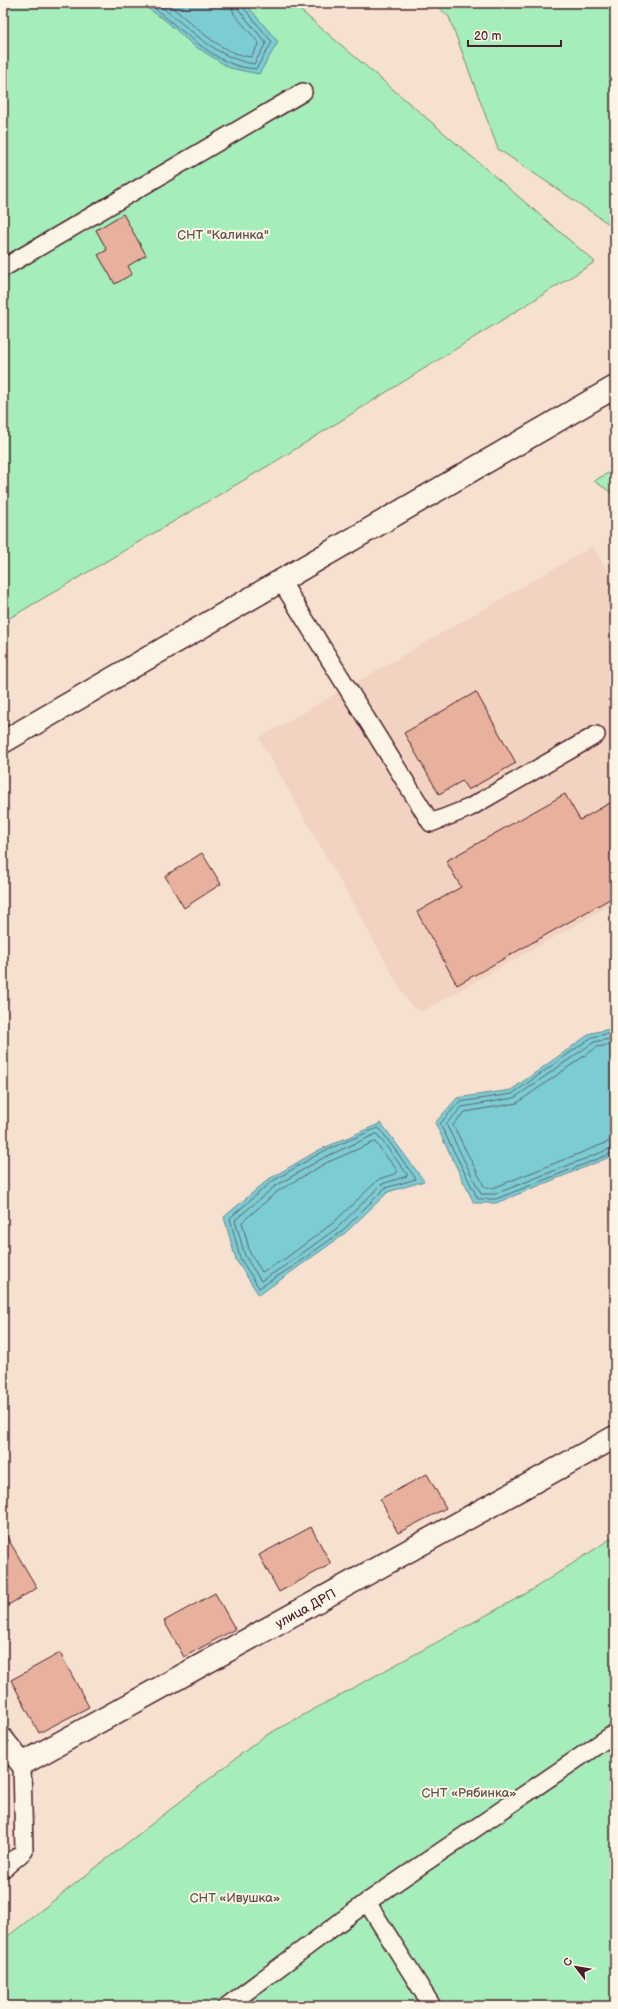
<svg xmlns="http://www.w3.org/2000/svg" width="618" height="2009" viewBox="0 0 618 2009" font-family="'Balsamiq Sans',sans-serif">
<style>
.built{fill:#f2d3c1}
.green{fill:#a5edba;stroke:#788672}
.water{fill:#7bccd3;stroke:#678790}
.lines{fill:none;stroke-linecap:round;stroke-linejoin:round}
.shore{stroke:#5e646e;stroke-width:1}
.building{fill:#e8b19e;stroke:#4a1f2b}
.service-casing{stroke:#4a1f2b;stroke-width:20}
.minor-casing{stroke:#4a1f2b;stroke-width:25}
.trunk-casing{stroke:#4a1f2b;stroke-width:25}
.service{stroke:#fcf5e5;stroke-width:17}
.minor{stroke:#fcf5e5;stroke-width:22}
.trunk{stroke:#fcf5e5;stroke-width:22}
.labels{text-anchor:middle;stroke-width:4;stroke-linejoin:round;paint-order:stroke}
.park-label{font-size:13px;fill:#61524f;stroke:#fcf5e5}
.street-label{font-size:13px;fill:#4a1f2b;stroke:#fcf5e5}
</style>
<rect width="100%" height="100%" fill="#f6e1d0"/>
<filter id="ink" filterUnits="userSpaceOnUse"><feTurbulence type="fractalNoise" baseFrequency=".025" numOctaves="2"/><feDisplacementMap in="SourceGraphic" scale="8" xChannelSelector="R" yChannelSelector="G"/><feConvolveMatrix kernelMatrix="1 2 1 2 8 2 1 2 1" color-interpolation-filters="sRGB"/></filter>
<g filter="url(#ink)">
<path class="built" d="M593,546L615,584V903L421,1012L410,1005L259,738Z"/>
<g class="green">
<path d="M3,3H292L595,262L273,463L3,622Z"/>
<path d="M434,3H615V228L498,149L449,17Z"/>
<path d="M615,469V495L594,481Z"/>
<path d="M615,1536V2006H3V1940L263,1737L527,1593Z"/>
</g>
<g class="water">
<path d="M140,3H245L278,42L259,74L230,68L193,45L165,20Z"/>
<path d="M615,1028V1155L496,1203H474L435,1123L457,1098L511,1090L591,1033Z"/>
<path d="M381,1123L424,1181L388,1192L343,1235L259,1295L236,1260L224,1217L269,1179L319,1150Z"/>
</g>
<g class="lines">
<g class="shore">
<path d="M147,3C174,22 202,52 232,64C239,67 248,68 256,69L272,42L243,7L242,3"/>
<path d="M156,3C187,25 214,58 254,64L266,43L239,10L237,3"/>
<path d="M166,3C193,22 217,53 251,57L259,43L234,14L231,3"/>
<path d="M615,1032L592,1037L512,1094L459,1102L440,1124L478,1199H496L615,1152"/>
<path d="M615,1038L594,1042L514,1098L462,1107L446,1124L481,1194H495L615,1147"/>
<path d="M615,1044L597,1047L517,1103L465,1112L453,1125L485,1188H493L608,1142L615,1141"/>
<path d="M378,1128L380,1129L416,1179L385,1188L341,1232L292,1267L259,1288L240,1258L230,1218L271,1182L320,1153Z"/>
<path d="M377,1134L407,1174V1176L382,1184L337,1228L289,1263L261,1281L245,1256L235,1220L274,1187L323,1158Z"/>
<path d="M375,1142L397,1170V1173L379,1179L333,1223L286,1258L262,1272L250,1253L242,1222L278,1191L326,1163Z"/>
</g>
</g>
<g class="building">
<path d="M123,214L146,255L128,266L132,274L115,284L98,255L107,250L96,230Z"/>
<path d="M476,692L516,763L468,790L462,781L439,794L404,733Z"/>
<path d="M565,794L580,820L615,800V896L457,985L417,912L461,887L446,861Z"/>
<path d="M202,853L221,884L184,908L165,876Z"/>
<path d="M427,1474L446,1508L398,1533L380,1499Z"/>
<path d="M311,1527L331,1564L279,1592L259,1555Z"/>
<path d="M4,1532L37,1588L3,1608V1533Z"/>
<path d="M215,1593L235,1629L184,1657L164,1621Z"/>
<path d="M60,1653L89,1707L39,1733L11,1680Z"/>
</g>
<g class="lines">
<defs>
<g id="service">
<path d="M3,268L303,92"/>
<path d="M281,581L431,823L469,808L596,735"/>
<path d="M3,1869L24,1851L22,1764"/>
<path d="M367,1902L432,2006"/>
<path d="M227,2006L367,1902L615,1733"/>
</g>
<g id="minor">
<path id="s1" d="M3,1740L22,1764L615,1437"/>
</g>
<path id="trunk" d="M3,742L615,387"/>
</defs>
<use href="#service" class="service-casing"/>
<use href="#minor" class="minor-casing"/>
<use href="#trunk" class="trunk-casing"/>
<use href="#service" class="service"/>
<use href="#minor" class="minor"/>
<use href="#trunk" class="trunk"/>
</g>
</g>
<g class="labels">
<g class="park-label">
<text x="223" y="239">СНТ "Калинка"</text>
<text x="469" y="1797">СНТ «Рябинка»</text>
<text x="235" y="1902">СНТ «Ивушка»</text>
</g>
<g class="street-label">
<text dy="5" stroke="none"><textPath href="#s1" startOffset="354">улица ДРП</textPath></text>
</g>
</g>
<rect width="618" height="2009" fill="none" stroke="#fcf5e5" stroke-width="16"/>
<rect x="8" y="8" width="602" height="1993" fill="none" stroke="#4a1f2b" stroke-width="1.5" filter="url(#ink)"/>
<g transform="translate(576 1967) rotate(301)" stroke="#fcf5e5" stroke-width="3" paint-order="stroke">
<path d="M0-3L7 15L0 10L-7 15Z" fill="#4a1f2b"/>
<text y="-6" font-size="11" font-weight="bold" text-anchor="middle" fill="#4a1f2b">С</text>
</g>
<path d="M468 40v6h93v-6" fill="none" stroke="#4a1f2b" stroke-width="2"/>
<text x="474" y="40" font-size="12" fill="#4a1f2b" stroke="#fcf5e5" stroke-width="3" paint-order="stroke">20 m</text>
</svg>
